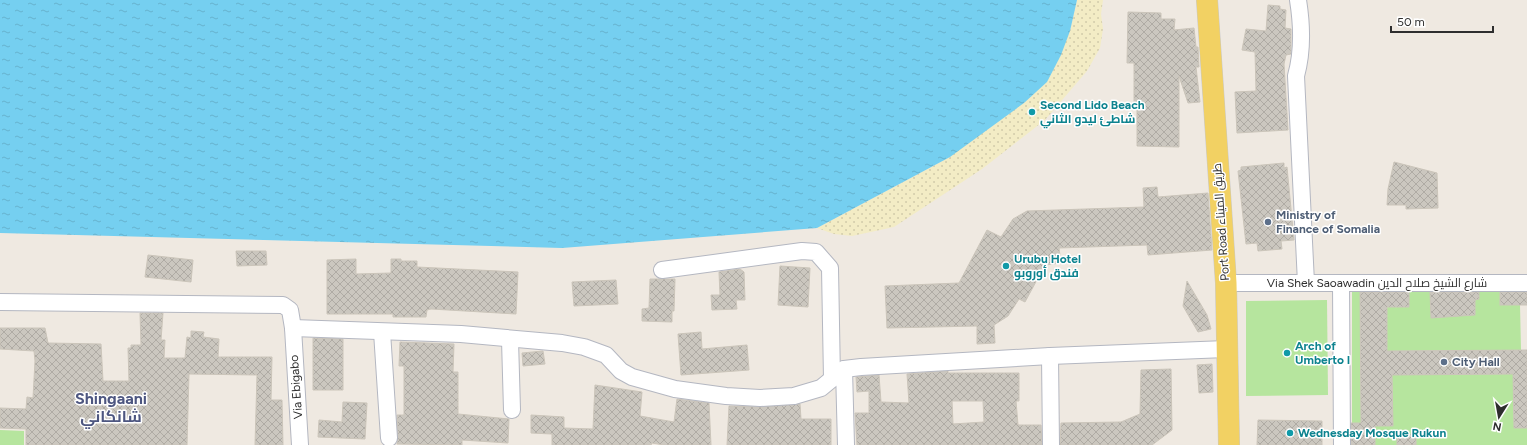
<svg xmlns="http://www.w3.org/2000/svg" width="1527" height="445" viewBox="0 0 1527 445" font-family="Figtree,Cairo,sans-serif">
<style>
.green{fill:#b6e59e}
.sand{fill:url(#sand-dots)}
.water{fill:url(#water-ripples)}
.building{fill:url(#building-cross-hatch);stroke:#cbc5ba;fill-rule:evenodd}
.lines{fill:none;stroke-linecap:round;stroke-linejoin:round}
.minor-casing{stroke:#b4b7c1;stroke-width:18}
.major-casing{stroke:#c9c9c9;stroke-width:22}
.minor{stroke:#fff;stroke-width:16}
.major{stroke:#f2d163;stroke-width:21}
.culture-dot{fill:#0f9aa8;stroke:#fff;stroke-width:1.5}
.service-dot{fill:#5c6f8a;stroke:#fff;stroke-width:1.5}
.labels{text-anchor:middle;stroke-width:3;stroke-linejoin:round;paint-order:stroke}
.culture-label{font-size:12px;font-weight:bold;fill:#0d838f;stroke:#fff;text-anchor:start}
.service-label{font-size:12px;font-weight:bold;fill:#4e5e75;stroke:#fff;text-anchor:start}
.street-label{font-size:12px;fill:#2e2e2e;stroke:#fff}
.district-label{font-size:16px;font-weight:bold;fill:#4d5680;stroke:#fff}
</style>
<defs>
<pattern id="sand-dots" width="8" height="8" patternUnits="userSpaceOnUse"><rect width="8" height="8" fill="#f3ecc5"/><path d="M2 2h.1M6 6h.1" fill="none" stroke="#d1cbaa" stroke-width="1.8" stroke-linecap="round"/></pattern>
<pattern id="water-ripples" width="26" height="14" patternUnits="userSpaceOnUse"><rect width="26" height="14" fill="#75cff0"/><path d="M2 4q2-2 4 0t4 0M15 11q2-2 4 0t4 0" fill="none" stroke="#66b2ce"/></pattern>
<pattern id="building-cross-hatch" width="8" height="8" patternUnits="userSpaceOnUse"><rect width="8" height="8" fill="#cbc7bf"/><path d="M0 0l8 8M0 8l8-8" fill="none" stroke="#afaba4"/></pattern>
</defs>
<rect width="100%" height="100%" fill="#efe9e1"/>
<g class="green">
<path d="M1527,280V289H1500V305H1520L1521,350L1387,351V307H1409V284H1360L1361,426H1393L1392,375L1513,374L1514,427L1527,428V445H1352V282Z"/>
<path d="M1327,300L1328,395L1246,396V301Z"/>
<path d="M0,430L24,431V445H0Z"/>
</g>
<path class="sand" d="M1077,0H1103L1101,14L1103,29L1100,48L1087,71L1045,120L982,169L894,227L852,236L834,234L817,228L950,157L1070,31Z"/>
<path class="water" d="M0,0H1077L1070,31L1061,55L1047,82L1024,103L950,157L817,228L562,248L0,233Z"/>
<g class="building">
<path d="M1268,5L1280,6V9L1286,10L1285,28L1291,29V54L1286,55L1284,64L1288,130L1237,133L1235,92L1256,91L1255,52L1242,50L1246,29L1266,31Z"/>
<path d="M1128,12L1161,13V19H1175L1174,30L1194,28L1196,47H1198L1199,67H1196L1200,102L1188,103L1179,76V147L1137,146V102H1134V63H1127Z"/>
<path d="M1394,162L1437,173L1438,208L1406,209V205H1387L1388,189Z"/>
<path d="M1284,163V168L1287,167L1294,240L1281,241L1282,249L1258,251L1257,243L1246,244L1238,171L1241,170V167Z"/>
<path d="M1157,187L1158,197L1208,193L1212,250L1148,255L1147,245L1059,248L1061,263L1045,265L1025,302L1019,299L1008,316L994,325L995,343L977,344V326L887,328L885,286L959,283L987,230L1001,237L1013,219L1027,211L1144,207L1143,188Z"/>
<path d="M236,251H266L267,265L237,266Z"/>
<path d="M148,255L193,260L191,282L145,277Z"/>
<path d="M356,259V274L391,273V259H401V261H417V267L518,272L516,314L431,309L427,310L426,317H393V314H327V260Z"/>
<path d="M780,266L810,268L808,307L778,305Z"/>
<path d="M740,269L744,272L745,300H736L737,309L712,310L711,295H720L719,272Z"/>
<path d="M650,279H675L674,311H672V322L642,321V309L649,308Z"/>
<path d="M616,280L618,304L574,306L572,282Z"/>
<path d="M1187,281L1207,315L1211,329L1198,332L1183,306Z"/>
<path d="M1360,292H1409V307H1387V351L1527,350V428H1514L1513,374L1392,375L1393,426H1375V445H1351V423H1361Z"/>
<path d="M1430,292H1479V299L1475,300V315L1431,318Z"/>
<rect x="1500" y="292" width="27" height="13"/>
<path d="M140,313H163L161,340H165L164,358H185L187,337L191,338V331L204,332L203,337L219,339L218,357H272L271,400H282L283,445H255L257,375L189,374L187,445H26V429L0,428V408L26,409L27,397L33,398L35,361L34,351L0,349V328H45L48,343L101,344L103,381H129L128,348H131V345H141Z"/>
<path d="M701,332L702,349L747,345L749,370L681,375L678,334Z"/>
<path d="M313,338L343,339V390H313Z"/>
<path d="M400,342L454,344L453,372H458V414L509,419L508,443L462,440V445L397,444L398,437L397,415H404V366H399Z"/>
<path d="M543,351L545,364L523,366L522,353Z"/>
<path d="M1212,364L1213,392L1199,393L1197,365Z"/>
<path d="M1171,369L1172,430L1152,445H1060L1061,423L1121,422L1140,414L1141,370Z"/>
<path d="M948,371V373H1019V401H1016L1018,425H1041L1042,445H857L855,413H869V391L857,392L856,377L879,375L881,402L909,403L907,374ZM952,401H983L984,422L953,424Z"/>
<path d="M595,385L642,392L640,416L674,422L677,399L709,403L711,445H664L652,443L651,445H552V434L531,433V415L564,417V428L593,429Z"/>
<path d="M343,402L367,403L365,439L318,437L319,420L342,422Z"/>
<path d="M800,404L801,419H831V445H727L729,406L760,407Z"/>
<path d="M1258,420L1322,421V445H1257Z"/>
<rect x="1397" y="434" width="19" height="11"/>
</g>
<g class="lines">
<defs>
<g id="minor">
<path d="M1298,0C1302,25 1303,51 1296,76L1306,283"/>
<path d="M662,270L802,251L816,252L830,268L832,379"/>
<path d="M1226,283H1527"/>
<path d="M1341,283L1342,445"/>
<path d="M0,302L283,305L290,310L293,328L300,445"/>
<path d="M293,328L461,334L562,343L584,347L606,355L621,371L632,377L675,389L726,396L760,398L794,396L821,388L844,369L861,367L1050,356L1226,349"/>
<path d="M382,332L389,438"/>
<path d="M510,340L512,410"/>
<path d="M1050,356L1051,445"/>
<path d="M844,369L846,445"/>
</g>
<path id="major" d="M1207,0L1226,283L1229,445"/>
</defs>
<use href="#minor" class="minor-casing"/>
<use href="#major" class="major-casing"/>
<use href="#minor" class="minor"/>
<use href="#major" class="major"/>
</g>
<g class="culture-dot">
<circle cx="1032" cy="112" r="4"/>
<circle cx="1006" cy="266" r="4"/>
<circle cx="1287" cy="353" r="4"/>
<circle cx="1290" cy="433" r="4"/>
</g>
<g class="service-dot">
<circle cx="1268" cy="222" r="4"/>
<circle cx="1444" cy="362" r="4"/>
</g>
<g class="labels">
<g class="culture-label">
<text x="1040" y="109">Second Lido Beach<tspan x="1040" dy="14">شاطئ ليدو الثاني</tspan></text>
<text x="1014" y="263">Urubu Hotel<tspan x="1014" dy="14">فندق أوروبو</tspan></text>
<text x="1295" y="350">Arch of<tspan x="1295" dy="14">Umberto I</tspan></text>
<text x="1298" y="437">Wednesday Mosque Rukun</text>
</g>
<g class="service-label">
<text x="1276" y="219">Ministry of<tspan x="1276" dy="14">Finance of Somalia</tspan></text>
<text x="1452" y="366">City Hall</text>
</g>
<g class="street-label">
<text transform="translate(1221 222) rotate(-94)" y="4">Port Road طريق الميناء</text>
<text x="1377" y="287">Via Shek Saoawadin شارع الشيخ صلاح الدين</text>
<text transform="translate(296 387) rotate(-94)" y="4">Via Ebigabo</text>
</g>
<g class="district-label">
<text x="111" y="404">Shingaani<tspan x="111" dy="18">شانكاني</tspan></text>
</g>
</g>
<g transform="translate(1499 417) rotate(191)" stroke="#ffffff" stroke-width="3" paint-order="stroke">
<path d="M0-3L7 15L0 10L-7 15Z" fill="#2e2e2e"/>
<text y="-6" font-size="11" font-weight="bold" text-anchor="middle" fill="#2e2e2e">N</text>
</g>
<path d="M1391 26v6h102v-6" fill="none" stroke="#2e2e2e" stroke-width="2"/>
<text x="1397" y="26" font-size="12" fill="#2e2e2e" stroke="#ffffff" stroke-width="3" paint-order="stroke">50 m</text>
</svg>
